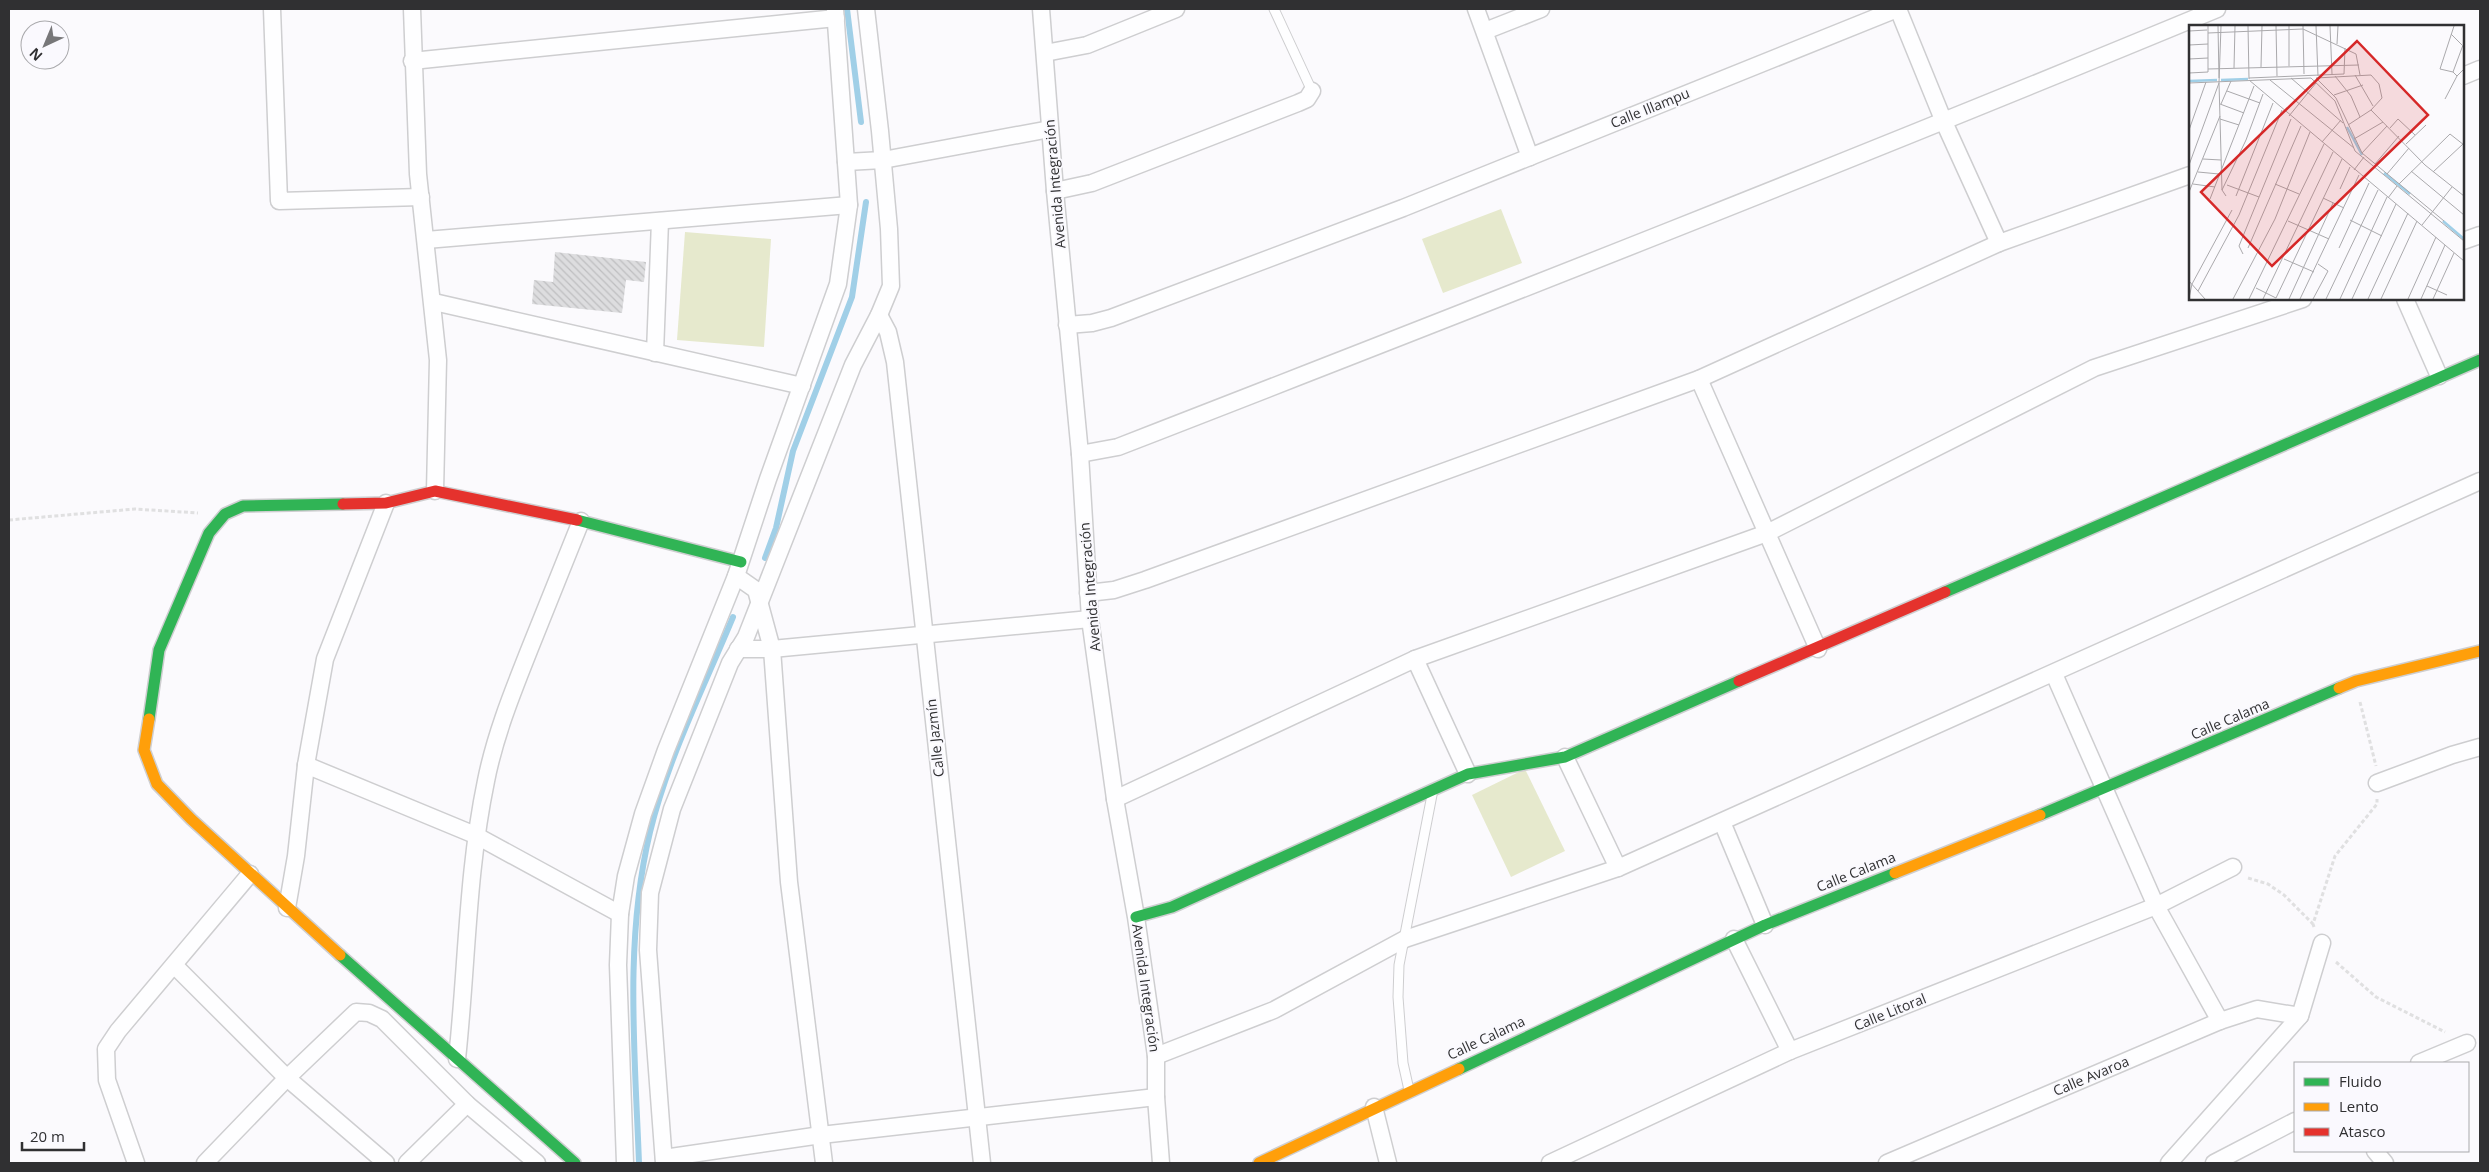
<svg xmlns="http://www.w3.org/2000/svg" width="2489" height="1172" font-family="'Open Sans',sans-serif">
<defs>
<pattern id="building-back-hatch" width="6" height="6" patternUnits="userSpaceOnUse" patternTransform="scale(1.25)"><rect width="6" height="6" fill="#dddddf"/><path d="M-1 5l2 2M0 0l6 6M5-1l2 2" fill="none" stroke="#bebec0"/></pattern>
</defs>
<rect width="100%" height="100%" fill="#fbfafd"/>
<g fill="#e6e9cd">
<path d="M1501 209 1522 263 1443 293 1422 239Z"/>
<path d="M685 232 771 239 764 347 677 340Z"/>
<path d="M1525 769 1565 851 1511 877 1472 795Z"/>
</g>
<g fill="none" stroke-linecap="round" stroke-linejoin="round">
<g stroke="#a0cfe7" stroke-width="6">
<path d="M847 9 861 122"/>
<path d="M765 558 776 528 793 451 852 297 866 202"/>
<path d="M639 1163C635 1053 624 941 650 832 668 758 704 687 733 617"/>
</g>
</g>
<path fill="url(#building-back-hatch)" d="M555 252 646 262 644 282 626 280 622 313 532 304 534 280 553 282Z"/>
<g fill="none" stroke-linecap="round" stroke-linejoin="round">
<defs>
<g id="lane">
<path d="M1274 9 1312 91"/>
<path d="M1409 1090 1403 1063 1398 997 1399 965 1432 795"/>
</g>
<g id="street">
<path d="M272 9 279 201 421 197"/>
<path d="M412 9 418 174 438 360 435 491"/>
<path d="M1041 9 1055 191 1080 454 1090 619 1115 799 1136 917 1156 1056V1097L1161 1163"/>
<path d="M1476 9 1530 157"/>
<path d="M1898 9 1944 122 1999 243"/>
<path d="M1485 31 1541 9"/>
<path d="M1045 53 1087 45 1176 9"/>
<path d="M412 61 836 18"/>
<path d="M2463 76 2480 69"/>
<path d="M846 162 883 160 1050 129"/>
<path d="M1055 191 1092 183 1298 103 1307 99 1312 91"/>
<path d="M426 240 849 205"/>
<path d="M2463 241 2480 235"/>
<path d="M2405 299 2439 376"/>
<path d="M434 302 802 386"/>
<path d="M879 315 888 332 895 362 982 1163"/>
<path d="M1067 325 1092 323 1111 318 1403 208 1897 9"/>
<path d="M655 353 660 221"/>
<path d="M1699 379 1818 649"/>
<path d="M1080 454 1118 447C1486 304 1853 160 2217 9"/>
<path d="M736 576 756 590 772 649 789 882 824 1163"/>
<path d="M1088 593 1114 590 1145 580 1699 379 1999 243 2190 175"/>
<path d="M738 649H772L1090 619"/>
<path d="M1415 659 1468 774"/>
<path d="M2054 674 2156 906 2220 1021"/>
<path d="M1565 757 1618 868"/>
<path d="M306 765 475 835 620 914"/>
<path d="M2377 783 2452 755 2480 747"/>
<path d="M1115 799 1415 659 1767 533 2094 368 2303 299"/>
<path d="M1722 822 1765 925"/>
<path d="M287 908 296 856 306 765 325 659 386 503"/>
<path d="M1734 939 1790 1051"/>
<path d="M174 965 287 1078 386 1163"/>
<path d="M1156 1056 1274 1010 1405 939 1618 868 2480 481"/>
<path d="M457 1059C467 966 467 872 486 781 495 735 513 691 530 648 547 606 564 564 581 521"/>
<path d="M2419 1063 2467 1043"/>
<path d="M1374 1107 1388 1163"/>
<path d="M2375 1151 2385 1163"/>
<path d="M664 1158 821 1135 1156 1097"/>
<path d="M136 1163 107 1080 106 1049 118 1031 250 874"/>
<path d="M205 1163 287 1078 356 1012 369 1013 382 1019 467 1104 537 1163"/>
<path d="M407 1163 467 1104"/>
<path d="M625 1163 618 965 620 914 626 876 643 814 666 750 736 576 768 479 838 284 849 205 835 9"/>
<path d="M664 1163 648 950 650 893 672 809 730 663 746 637 853 365 879 315 891 286 889 229 880 131 866 9"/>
<path d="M1550 1163 1790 1051 2156 906 2233 867"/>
<path d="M1887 1163 2220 1021 2257 1009 2300 1016"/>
<path d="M2169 1163 2300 1016 2322 943"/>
<path d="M2214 1163 2295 1121"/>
</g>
<g id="fast">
<path d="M577 520 741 562"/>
<path d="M1945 592 2480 360"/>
<path d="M149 719 159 650 209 533 225 514 243 506 343 504"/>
<path d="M2040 815 2339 688"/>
<path d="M1136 917 1172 907 1468 774 1565 757 1739 681"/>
<path d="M340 955 575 1163"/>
<path d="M1459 1069 1765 925 1895 873"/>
</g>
<g id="slow">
<path d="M2339 688 2356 681 2480 651"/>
<path d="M149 719 144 750 157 784 191 819 340 955"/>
<path d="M1895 873 2040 815"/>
<path d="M1259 1163 1459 1069"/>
</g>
<g id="jam">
<path d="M343 504 386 503 435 491 577 520"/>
<path d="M1739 681 1945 592"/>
</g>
</defs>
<use href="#lane" stroke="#ceced0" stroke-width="11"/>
<use href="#street" stroke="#ceced0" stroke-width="19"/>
<use href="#fast" stroke="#ceced0" stroke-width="14"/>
<use href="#slow" stroke="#ceced0" stroke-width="14"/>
<use href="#jam" stroke="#ceced0" stroke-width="14"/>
<g stroke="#e0e0e1" stroke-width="3" stroke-dasharray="4 2.5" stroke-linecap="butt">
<path d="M9 520 135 509 198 513"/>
<path d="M2360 702 2376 766"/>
<path d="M2248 878 2268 884 2284 895 2313 924"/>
<path d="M2314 927 2313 924 2335 856 2377 804V799"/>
<path d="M2336 962 2376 997 2445 1032"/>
</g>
<use href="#lane" stroke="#fefeff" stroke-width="9"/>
<use href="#street" stroke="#fefeff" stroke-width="16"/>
<use href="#fast" stroke="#30b455" stroke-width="11"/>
<use href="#slow" stroke="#ff9f0a" stroke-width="11"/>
<use href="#jam" stroke="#e5322d" stroke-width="11"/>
</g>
<g text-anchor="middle" stroke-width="4" stroke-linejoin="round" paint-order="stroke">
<g font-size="14" fill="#303032" stroke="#faf9fe">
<text transform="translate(1650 108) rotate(-22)" y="5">Calle Illampu</text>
<text transform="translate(1055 184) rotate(-95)" y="5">Avenida Integración</text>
<text transform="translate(1090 587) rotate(-95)" y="5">Avenida Integración</text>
<text transform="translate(2230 719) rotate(-23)" y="5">Calle Calama</text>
<text transform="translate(935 738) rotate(-96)" y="5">Calle Jazmín</text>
<text transform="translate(1856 872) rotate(-22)" y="5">Calle Calama</text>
<text transform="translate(1146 988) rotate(82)" y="5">Avenida Integración</text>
<text transform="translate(1890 1012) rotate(-22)" y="5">Calle Litoral</text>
<text transform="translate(1486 1038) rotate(-25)" y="5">Calle Calama</text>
<text transform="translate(2091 1076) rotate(-23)" y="5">Calle Avaroa</text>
</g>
</g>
<g transform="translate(2189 25)">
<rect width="275" height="275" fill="#fbfafd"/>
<path fill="none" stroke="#a0cfe7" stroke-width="2.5" d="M32 55 59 54M0 56 28 55M158 102 173 130M195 148 221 169M254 196 275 214"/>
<path fill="none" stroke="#aaa9ac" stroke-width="1" d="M29 1 30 53M32 1 30 58 33 165 37 171M59 1 60 54M87 1 88 51M100 1V41M114 1 115 49M127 1 129 51M141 1 143 49M265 1 251 44 264 47 268 51 275 44M0 6 18 5M19 8 114 4 167 29 171 50M262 9 273 20M148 19 149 1M0 20 19 19M0 34 19 33M72 42 73 1M45 43 46 1M19 44 170 40M264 47 274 20M0 48 19 47V1M166 50 184 81M146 51 162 71 171 92M60 53 155 49 156 23M102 53 154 98M127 53 147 73 173 128 255 196M127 53 182 50 190 59 193 73 182 85 159 100M60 55 275 236M81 55 165 123M0 58 122 53 146 76 166 126 275 216M38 66 71 78M145 70 174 60M256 74 268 51M31 79 55 88M32 79 42 56M182 85 236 140 275 171M100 91 127 58M31 94 50 100M201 103 209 94 226 110M0 105 17 57M165 114 194 97M133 117 152 95M217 119 237 100M173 128 198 101M14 134 32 135M186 139 210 111M0 140 30 58M165 145 175 132M222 146 275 190M9 147 30 149M244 147 274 119M198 149 220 123M4 159 26 162M86 159 110 169M210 159 261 109 275 120M38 160 70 172M151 164 161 142M33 165 57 115 74 69M0 167 31 91M47 171 84 78M134 173 155 183M199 173 208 161M21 174 65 61M161 195 193 211M99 196 140 214M233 200 263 162M59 223 112 101M150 223 180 158M54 229 50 221 102 94M95 234 125 247M0 256 16 274M238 261 258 270M67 263 87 273M9 266 50 190 93 85M0 273 3 259 43 185M87 273 153 134M44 274 86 194 121 107M60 274 135 119M74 274 144 127M100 274 144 178M111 274 170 150M124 274 139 246 129 239M137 274 189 165M151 274 198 172M163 274 207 179M179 274 219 188M192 274 228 196M219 274 247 212M232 274 256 220M244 274 265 228"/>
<path fill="#d62828" fill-opacity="0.15" stroke="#d62828" stroke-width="2.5" d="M168 16 239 90 83 241 12 167Z"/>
<rect width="275" height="275" fill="none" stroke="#303032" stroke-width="2.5"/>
</g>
<rect width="2489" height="1172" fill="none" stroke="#303032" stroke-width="20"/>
<rect x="2294" y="1062" width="175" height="90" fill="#faf9fe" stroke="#a9a9ac"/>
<rect x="2304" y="1078" width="25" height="8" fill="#30b455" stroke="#a9a9ac"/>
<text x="2339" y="1087" font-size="15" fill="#303032">Fluido</text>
<rect x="2304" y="1103" width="25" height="8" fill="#ff9f0a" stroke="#a9a9ac"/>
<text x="2339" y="1112" font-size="15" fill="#303032">Lento</text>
<rect x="2304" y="1128" width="25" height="8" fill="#e5322d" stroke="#a9a9ac"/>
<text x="2339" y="1137" font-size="15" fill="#303032">Atasco</text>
<g transform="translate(45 45) rotate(224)"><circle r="24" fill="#faf9fe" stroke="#a9a9ac"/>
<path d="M0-4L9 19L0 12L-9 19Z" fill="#777779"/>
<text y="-8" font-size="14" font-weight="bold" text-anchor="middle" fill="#303032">N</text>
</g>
<path d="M22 1142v8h62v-8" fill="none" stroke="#303032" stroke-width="2.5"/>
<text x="30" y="1142" font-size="15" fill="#303032" stroke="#faf9fe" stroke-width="4" paint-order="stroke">20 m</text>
</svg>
